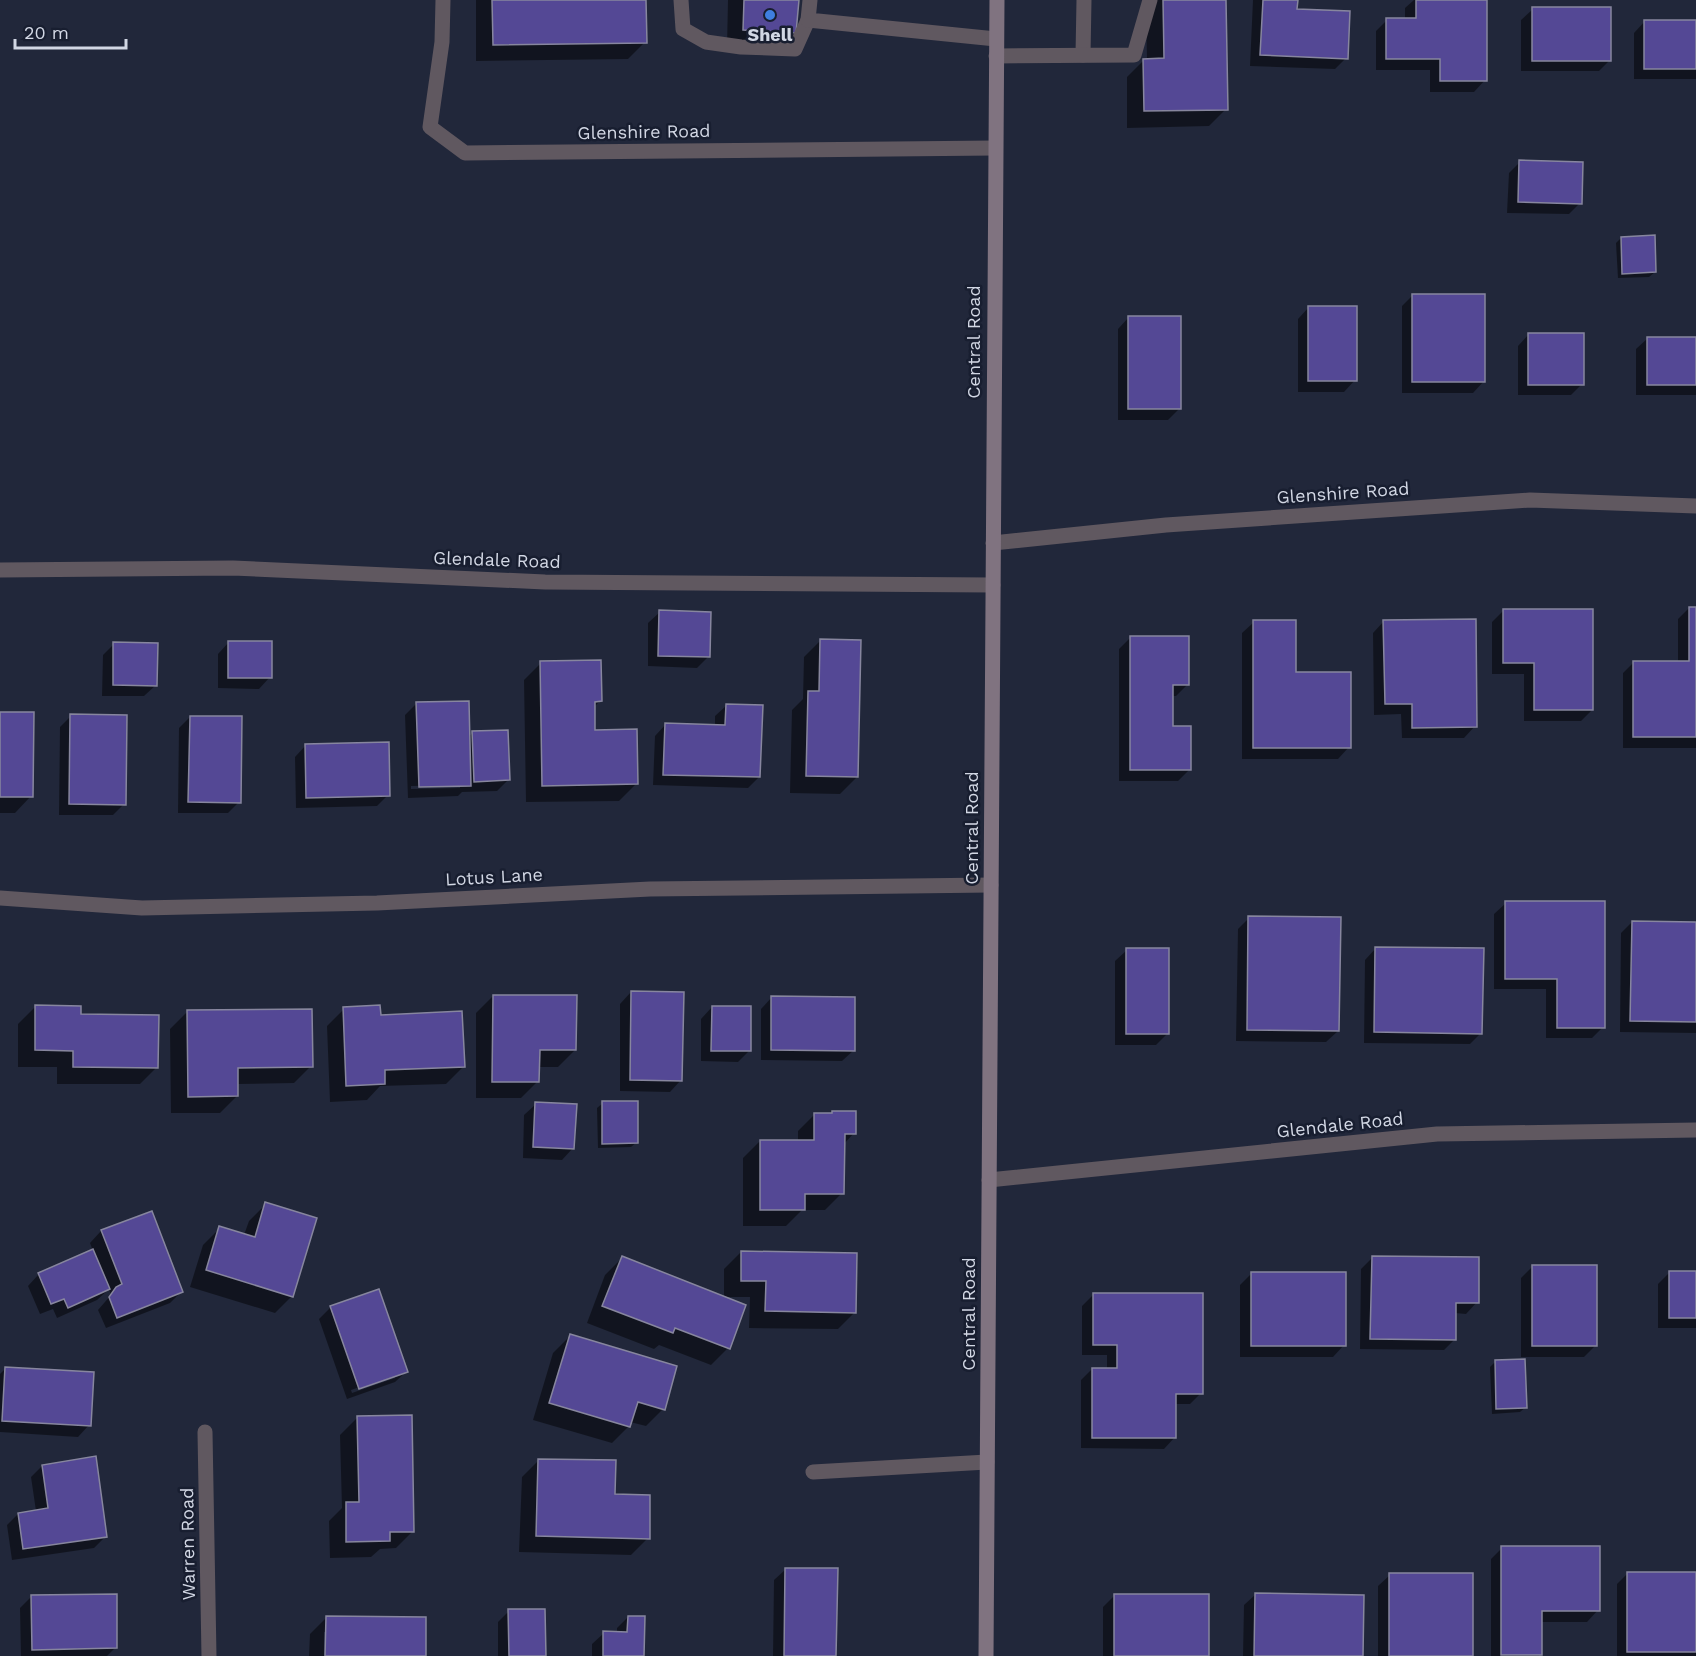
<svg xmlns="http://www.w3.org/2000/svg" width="1696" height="1656" font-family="'Work Sans',sans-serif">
<rect width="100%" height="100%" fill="#21273a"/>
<g fill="#0007" fill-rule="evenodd">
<path d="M476 0H645V42L628 59 476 61Z"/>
<path d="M728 0H797L795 32 778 49 727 47Z"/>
<path d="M1155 0H1224L1226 109 1209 126 1127 128V77L1144 60H1147L1146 8Z"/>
<path d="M1253 0H1296V11L1346 58 1335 69 1250 66Z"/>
<path d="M1414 0H1485V80L1474 92H1430V70H1376V31L1387 20H1405V8Z"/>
<path d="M1533 9 1610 60 1599 71H1521V20Z"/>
<path d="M1645 21H1696V79H1634V33Z"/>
<path d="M1520 162 1580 203 1569 214 1507 213 1509 173Z"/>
<path d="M1621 238 1655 272 1649 277 1618 278 1616 243Z"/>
<path d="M1413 295 1484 381 1473 393H1402V306Z"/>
<path d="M1309 307 1355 380 1344 392H1298V319Z"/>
<path d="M1129 317 1180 408 1168 420H1118V329Z"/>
<path d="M1529 334 1582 384 1571 395H1518V346Z"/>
<path d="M1648 338H1696V395H1636V349Z"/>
<path d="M1689 608H1696V748H1623V673L1634 662H1678V619Z"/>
<path d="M1503 611 1592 710 1581 721H1524V674H1492V622Z"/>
<path d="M660 612 709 656 697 668 648 666V623Z"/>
<path d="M1384 621 1475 726 1464 738H1402L1401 714 1374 715 1373 633Z"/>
<path d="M1254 622 1349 747 1338 759H1242V633Z"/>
<path d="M1130 638 1187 685 1176 696H1171V727L1190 769 1178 781H1119V649Z"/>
<path d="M821 640 857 777 840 794 790 793 792 710 803 699 804 657Z"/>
<path d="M229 642 270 677 259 689 218 688V654Z"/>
<path d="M114 644 156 685 144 696H102L103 655Z"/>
<path d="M541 663 600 701 593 708 594 731 636 784 619 801 526 802 524 680Z"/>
<path d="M416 704 468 737 473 733 508 780 497 791 462 792 458 796 408 798 405 715ZM460 785V788L411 789V786Z"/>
<path d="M727 705 759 777 748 788 653 785 655 736 666 724 715 726V716Z"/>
<path d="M0 713 31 796 15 813H0Z"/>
<path d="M71 716 124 804 113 815H59L60 727Z"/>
<path d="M190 717 239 802 228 813H178L179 728Z"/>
<path d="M306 745 388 795 377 806 296 808 295 757Z"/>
<path d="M1506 903 1603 1027 1592 1038H1546V989H1494V914Z"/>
<path d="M1249 918 1338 1031 1326 1042 1236 1041 1238 929Z"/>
<path d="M1632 922 1696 923V1033L1620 1032 1621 933Z"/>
<path d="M1376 948 1481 1033 1470 1044 1364 1043 1365 960Z"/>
<path d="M1127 950 1167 1034 1156 1045H1115V961Z"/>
<path d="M631 992 681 1080 670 1092 620 1091V1004Z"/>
<path d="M493 996 575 1050 558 1067H538V1081L521 1098H476V1013Z"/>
<path d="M772 997 854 1050 842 1061 761 1060V1009Z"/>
<path d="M35 1007 157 1067 140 1084H57V1067H18V1024Z"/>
<path d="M712 1007 749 1051 738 1062 701 1061V1019Z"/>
<path d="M344 1009 379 1016 463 1067 446 1084 380 1086 367 1100 330 1102 327 1026Z"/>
<path d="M187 1012 311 1066 294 1083 237 1084V1096L220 1113H171L170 1029Z"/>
<path d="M603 1103 637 1142 631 1147 598 1148 597 1108Z"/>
<path d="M536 1104 573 1148 562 1160 523 1158 524 1115Z"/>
<path d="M815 1114 854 1133 843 1145 842 1193 825 1210H802L786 1226H743V1158L760 1141H798V1131Z"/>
<path d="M266 1204 292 1296 275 1313 190 1287 203 1245 220 1228 244 1235 249 1221Z"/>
<path d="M151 1213 181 1292 170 1303 106 1328 98 1310 111 1295 109 1289 97 1300 57 1318 53 1309 40 1314 28 1286 39 1274 93 1251 90 1243 101 1231Z"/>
<path d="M741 1252 855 1312 838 1329 749 1328 750 1297H724V1269Z"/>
<path d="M622 1258 744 1306 728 1348 711 1365 659 1345 654 1349 587 1323 605 1275Z"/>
<path d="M1372 1258 1477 1302 1466 1314 1455 1313V1339L1444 1350 1360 1349 1361 1269Z"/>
<path d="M1533 1266 1596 1345 1584 1357H1521V1278Z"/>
<path d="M1670 1272H1696V1328H1658V1284Z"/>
<path d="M1251 1274 1344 1345 1333 1357H1240V1285Z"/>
<path d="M1093 1295 1201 1393 1190 1404H1175V1437L1164 1449 1081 1448V1380L1092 1369H1107V1355H1082V1306Z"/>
<path d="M331 1307 407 1371 395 1382 347 1399 319 1319ZM395 1375V1378L352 1393 351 1390Z"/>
<path d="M570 1336 663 1409 646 1426 630 1422 629 1426 612 1443 533 1420 553 1353Z"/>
<path d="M1495 1362 1526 1407 1520 1412 1492 1414 1490 1367Z"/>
<path d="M5 1369 89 1425 78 1437 0 1432V1374Z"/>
<path d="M357 1418 413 1531 396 1548 380 1549 371 1557 330 1558 329 1521 342 1508 340 1435Z"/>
<path d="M539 1460 614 1495 648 1538 631 1555 519 1552 522 1477Z"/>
<path d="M42 1466 106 1536 94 1548 12 1560 7 1525 18 1514 36 1511 31 1477Z"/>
<path d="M1502 1548 1598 1610 1587 1622H1540L1539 1656H1491V1559Z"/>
<path d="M786 1569 834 1656H773L774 1580Z"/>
<path d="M1628 1573H1696V1656H1617V1584Z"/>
<path d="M1390 1575 1472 1656H1378V1586Z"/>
<path d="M1256 1594 1361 1656H1243L1244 1605Z"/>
<path d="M1114 1596 1207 1656H1103V1607Z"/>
<path d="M31 1597 116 1647 107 1656H21L20 1608Z"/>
<path d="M509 1611 545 1656H498V1622Z"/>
<path d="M327 1617 424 1656H327V1632H324V1656H309L310 1634Z"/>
<path d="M628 1617 643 1656H592V1644L604 1633H617V1628Z"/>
</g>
<g fill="#544895" stroke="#87869e" stroke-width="1.5">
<path d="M492 0H646L647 43 493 45Z"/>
<path d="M744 0H799L796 33 743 30Z"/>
<path d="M1163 0H1226L1228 110 1144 111 1143 59 1164 58Z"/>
<path d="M1263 0H1298L1297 9 1350 11 1348 59 1260 55Z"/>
<path d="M1416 0H1487V81H1440V59H1386V18H1416Z"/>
<rect x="1532" y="7" width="79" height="54"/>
<rect x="1644" y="20" width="52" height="49"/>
<path d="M1519 160 1583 162 1582 204 1518 202Z"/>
<path d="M1655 235 1656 272 1622 274 1621 237Z"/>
<rect x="1412" y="294" width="73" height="88"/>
<rect x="1308" y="306" width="49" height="75"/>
<rect x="1128" y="316" width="53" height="93"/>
<rect x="1528" y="333" width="56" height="52"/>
<rect x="1647" y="337" width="49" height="48"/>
<path d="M1689 607H1696V737H1633V661H1689Z"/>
<path d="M1503 609H1593V710H1534V663H1503Z"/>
<path d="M659 610 711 612 710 657 658 656Z"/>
<path d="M1476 619 1477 727 1412 728V704H1385L1383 620Z"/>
<path d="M1253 620H1296V672H1351V748H1253Z"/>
<path d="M1130 636H1189V685H1173V726H1191V770H1130Z"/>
<path d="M820 639 861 640 858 777 806 776 808 691H819Z"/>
<rect x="228" y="641" width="44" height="37"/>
<path d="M113 642 158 643 157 686 113 685Z"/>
<path d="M601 660 602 701 595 702V730L637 729 638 784 542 786 540 661Z"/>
<path d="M469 701 471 786 419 787 416 702Z"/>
<path d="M726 704 763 705 760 777 663 775 665 723 725 725Z"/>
<path d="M0 712H34L33 797H0Z"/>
<path d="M70 714 127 715 126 805 69 804Z"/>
<path d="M190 716H242L241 803 188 802Z"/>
<path d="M508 730 510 780 474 782 472 731Z"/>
<path d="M389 742 390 796 306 798 305 744Z"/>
<path d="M1505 901H1605V1028H1557V979H1505Z"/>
<path d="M1248 916 1341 917 1339 1031 1247 1030Z"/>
<path d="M1632 921 1696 922V1022L1630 1021Z"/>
<path d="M1375 947 1484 948 1482 1034 1374 1032Z"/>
<rect x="1126" y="948" width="43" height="86"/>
<path d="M631 991 684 992 682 1081 630 1080Z"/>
<path d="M493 995H577L576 1050H540L539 1082H492Z"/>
<path d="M771 996 855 997V1051L771 1050Z"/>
<path d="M35 1005 81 1006V1014L159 1015 158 1068 73 1067V1051L35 1050Z"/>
<path d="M380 1005 381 1015 462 1011 465 1067 385 1070V1084L346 1086 343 1007Z"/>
<path d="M712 1006H751V1051H711Z"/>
<path d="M312 1009 313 1067 238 1068V1096L188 1097 187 1010Z"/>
<path d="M602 1101H638V1143L602 1144Z"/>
<path d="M535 1102 577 1104 574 1149 533 1147Z"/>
<path d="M832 1111H856V1134H845L844 1194H805V1210H760V1140H814V1113H832Z"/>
<path d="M265 1202 317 1218 293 1297 206 1270 219 1226 255 1237Z"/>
<path d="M152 1211 183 1292 117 1318 109 1297 116 1287 122 1284 101 1230Z"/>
<path d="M93 1249 110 1289 68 1308 64 1299 51 1304 38 1273Z"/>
<path d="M741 1251 857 1253 856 1313 765 1311 766 1281H741Z"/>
<path d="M622 1256 746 1305 730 1349 675 1328 673 1333 602 1306Z"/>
<path d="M1372 1256 1479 1257V1303H1456V1340L1370 1339Z"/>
<rect x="1532" y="1265" width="65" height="81"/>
<rect x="1669" y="1271" width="27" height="47"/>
<rect x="1251" y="1272" width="95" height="74"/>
<path d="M379 1289 408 1372 359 1389 330 1306Z"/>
<path d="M1093 1293H1203V1394H1176V1438H1092V1368H1117V1345H1093Z"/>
<path d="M570 1334 677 1366 665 1410 638 1402 630 1427 549 1403Z"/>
<path d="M1525 1359 1527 1408 1496 1409 1495 1360Z"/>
<path d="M5 1367 94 1372 91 1426 2 1421Z"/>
<path d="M412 1415 414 1532H390V1541L346 1542V1502H359L357 1416Z"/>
<path d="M96 1456 107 1537 23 1549 18 1513 48 1508 42 1465Z"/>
<path d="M538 1459 616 1460 615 1494 650 1495V1539L536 1536Z"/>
<path d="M1501 1546H1600V1611H1542V1655H1501Z"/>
<path d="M785 1568H838L836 1656H784Z"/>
<rect x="1627" y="1572" width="69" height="80"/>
<rect x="1389" y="1573" width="84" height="83"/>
<path d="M1255 1593 1364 1595 1363 1656H1254Z"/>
<path d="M117 1594V1648L32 1650 31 1595Z"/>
<rect x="1114" y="1594" width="95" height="62"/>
<path d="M508 1609H545L546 1656H509Z"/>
<path d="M326 1616 426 1617V1656H325Z"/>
<path d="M628 1616H645L644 1656H603V1631L627 1632Z"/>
</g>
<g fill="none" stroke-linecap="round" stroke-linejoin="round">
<g stroke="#605860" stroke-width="15">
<path d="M681 0 683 29 706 42 741 47 795 49 808 20"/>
<path d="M810 0 808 20 996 39"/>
<path d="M1083 55 1084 0"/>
<path d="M996 56 1134 55 1150 0"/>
</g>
<g stroke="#605860" stroke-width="15">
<path d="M443 0 442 42 430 127 465 153 995 148"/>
<path d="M993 543 1166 525 1530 500 1696 506"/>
<path d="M0 570 233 568 545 582 993 585"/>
<path d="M0 898 142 908 377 903 650 889 991 885"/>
<path d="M989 1180 1437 1134 1696 1130"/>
<path d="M205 1432 209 1656"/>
<path d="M813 1472 987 1462"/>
</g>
<path stroke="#807380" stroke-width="15" d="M986 1656 997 0"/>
</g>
<circle fill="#3f7fe0" stroke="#181e30" stroke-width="2" cx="770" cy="15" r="6"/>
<g text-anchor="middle" stroke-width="5" stroke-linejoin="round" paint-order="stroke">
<g font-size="18" font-weight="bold" fill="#d2d7e4" stroke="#181e30">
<text x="770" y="41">Shell</text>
</g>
<g font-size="18" fill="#d2d7e4" stroke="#181e30">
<text transform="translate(644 132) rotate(-1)" y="6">Glenshire Road</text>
<text transform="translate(974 342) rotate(-90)" y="6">Central Road</text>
<text transform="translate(1343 493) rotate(-4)" y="6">Glenshire Road</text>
<text transform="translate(497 560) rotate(2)" y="6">Glendale Road</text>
<text transform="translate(972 828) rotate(-90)" y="6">Central Road</text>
<text transform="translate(494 877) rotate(-3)" y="6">Lotus Lane</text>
<text transform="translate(1340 1125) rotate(-6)" y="6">Glendale Road</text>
<text transform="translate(969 1314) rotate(-90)" y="6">Central Road</text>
<text transform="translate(188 1544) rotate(-91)" y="6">Warren Road</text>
</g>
</g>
<path d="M15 39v9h111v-9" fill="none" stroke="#d2d7e4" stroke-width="3"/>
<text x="24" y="39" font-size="18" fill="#d2d7e4" stroke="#181e30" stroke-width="4.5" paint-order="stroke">20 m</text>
</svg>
